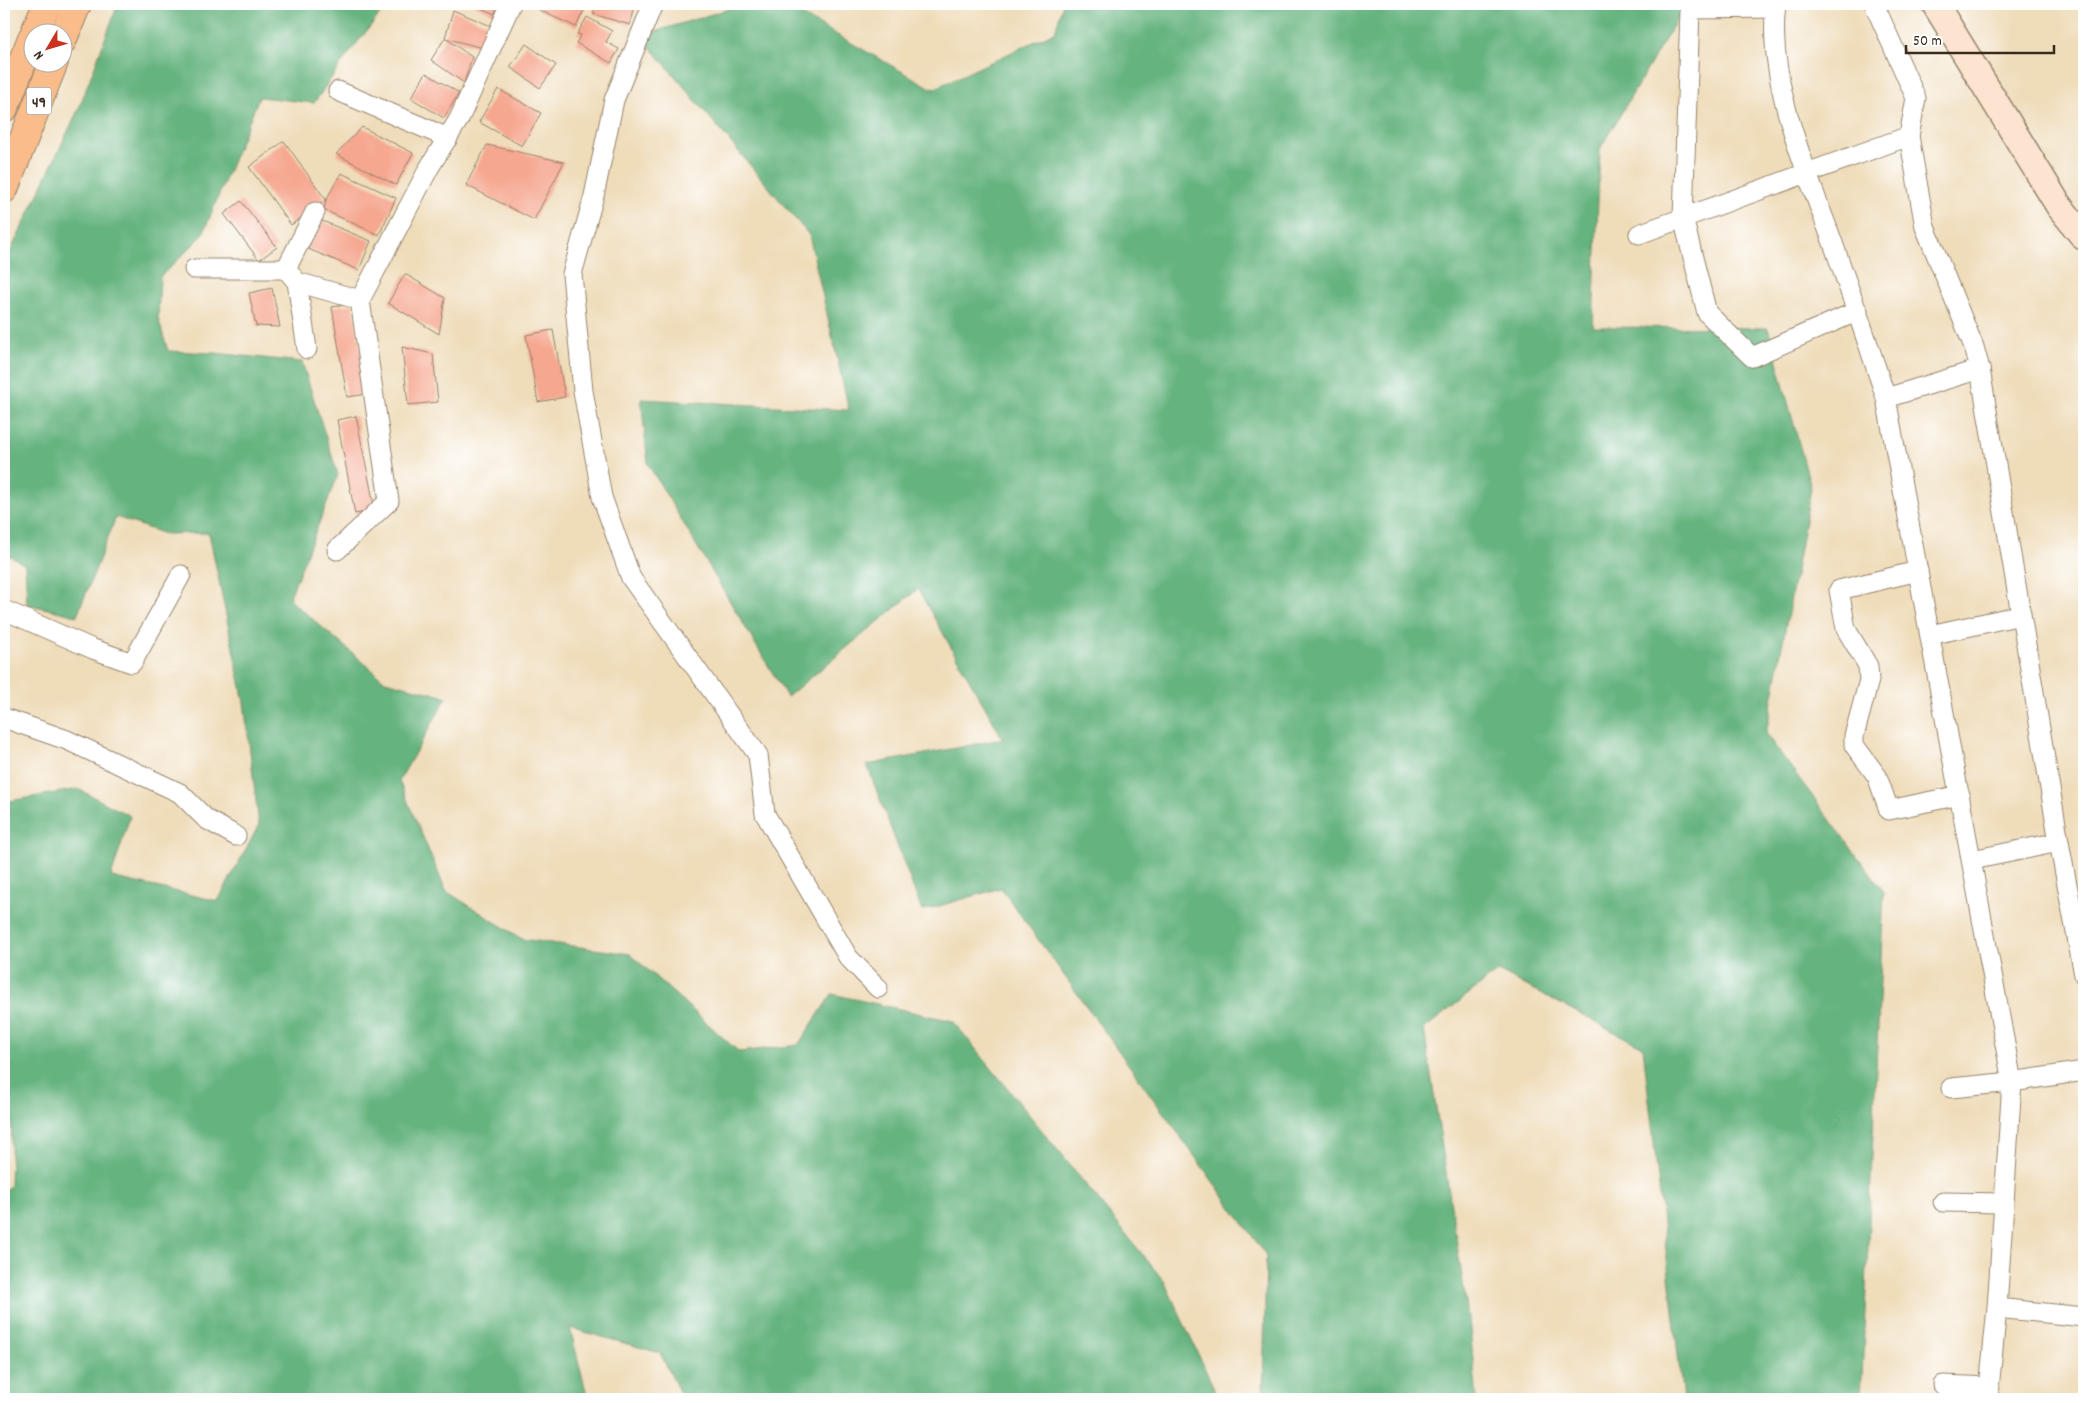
<svg xmlns="http://www.w3.org/2000/svg" width="2088" height="1403" font-family="Dekko,sans-serif">
<rect width="100%" height="100%" fill="#fff"/>
<filter id="ink" filterUnits="userSpaceOnUse"><feTurbulence type="fractalNoise" baseFrequency=".02" numOctaves="2"/><feDisplacementMap in="SourceGraphic" scale="10" xChannelSelector="R" yChannelSelector="G"/><feConvolveMatrix kernelMatrix="1 2 1 2 8 2 1 2 1" color-interpolation-filters="sRGB"/></filter>
<filter id="wash" filterUnits="userSpaceOnUse"><feTurbulence type="fractalNoise" baseFrequency=".0096" numOctaves="4" result="noise"/><feDisplacementMap in="SourceGraphic" scale="20" xChannelSelector="R" yChannelSelector="G"/><feGaussianBlur stdDeviation="1.12" result="paint"/><feColorMatrix in="noise" values="0 0 0 0 0 0 0 0 0 0 0 0 0 0 0 0 0 1.4 0 .05"/><feComposite in="paint" operator="in"/></filter>
<g filter="url(#wash)">
<rect width="100%" height="100%" fill="#efdcb9"/>
<g fill="#65b37e" stroke="#506e4e">
<path d="M118 4H388L346 57 314 103 259 97 202 236 160 277 158 318 168 351 215 353 302 362 338 475 289 599 385 681 447 697 399 781 446 891 522 939 630 954 739 1052 798 1045 832 994 953 1021 1164 1281 1219 1399H683L660 1353 570 1328 588 1399H4V1192L10 1185 12 1115 4 1103V802L78 789 130 816 111 877 218 901 259 825 244 702 209 533 165 534 116 517 77 616 27 604 25 565 4 552V265L79 108Z"/>
<path d="M744 4H782L933 89 1055 32 1063 4H1686L1600 149 1593 327 1768 328 1811 488 1766 734 1884 892 1861 1399H1683L1643 1047 1498 971 1424 1029 1470 1329 1477 1399H1263L1266 1255 1001 888 922 911 867 765 1003 739 918 589 787 697 648 464 641 399 849 410 809 235 641 36Z"/>
</g>
<g id="blocks">
<g fill="#f6a790">
<path d="M471 4H497L495 14Z"/>
<path d="M542 4H587L576 27 539 10Z"/>
<path d="M596 4H636L630 25 593 14Z"/>
<path d="M453 10 491 26 483 48 445 38 472 57 464 83 431 60 445 38Z"/>
<path d="M587 17 612 31 606 42 619 49 611 63 576 43 581 35 577 34Z"/>
<path d="M526 44 556 65 540 88 510 67Z"/>
<path d="M426 73 459 93 444 118 411 98Z"/>
<path d="M498 89 541 113 522 146 479 122Z"/>
<path d="M362 127 413 153 396 185 336 154Z"/>
<path d="M284 141 326 200 291 225 249 167Z"/>
<path d="M487 145 564 162 534 220 466 185Z"/>
<path d="M341 173 396 198 379 235 324 210 326 200Z"/>
<path d="M241 201 277 247 259 260 224 214Z"/>
<path d="M320 220 371 241 359 270 308 249Z"/>
<path d="M405 274 445 298 439 334 388 303Z"/>
<path d="M272 288 280 327 256 326 249 293Z"/>
<path d="M353 304 368 394 347 397 332 307Z"/>
<path d="M553 330 565 397 538 402 526 335Z"/>
<path d="M402 347 433 354 438 402 408 405Z"/>
<path d="M356 416 375 510 355 514 337 420Z"/>
</g>
</g>
</g>
<g filter="url(#ink)">
<use href="#blocks" fill-opacity="0" stroke="#95836c" stroke-width="1"/>
<g fill="none" stroke-linecap="round" stroke-linejoin="round">
<defs>
<g id="street">
<path d="M653 4 614 100 594 196 572 274 583 391 602 497 631 578 758 755 765 814 848 957 878 988"/>
<path d="M1776 4C1766 80 1807 172 1833 243 1851 294 1869 346 1886 398L2012 1082 1997 1308 1988 1399"/>
<path d="M1776 8 1690 9 1683 218 1707 313 1752 357 1858 311"/>
<path d="M338 91 448 138"/>
<path d="M1909 136 1925 227 1974 347 1980 369 2059 842 2084 975"/>
<path d="M1639 234 1909 136 1916 98 1874 4"/>
<path d="M194 269H286L297 282 360 300"/>
<path d="M286 269 315 212"/>
<path d="M297 282 307 349"/>
<path d="M1886 398 1980 369"/>
<path d="M337 550 389 501 360 300 429 168 459 119 511 4"/>
<path d="M1918 571 1839 590 1846 629 1868 666 1869 680 1854 736V745L1877 776 1889 810 1960 795"/>
<path d="M4 610 93 649 132 663 181 575"/>
<path d="M1930 635 2021 615"/>
<path d="M4 718 67 740 180 793 206 819 236 836"/>
<path d="M1972 860 2059 842"/>
<path d="M1951 1088 2012 1082 2084 1071"/>
<path d="M1943 1202 2003 1203"/>
<path d="M1997 1308 2084 1317"/>
<path d="M1943 1385 1990 1387"/>
</g>
<path id="secondary" d="M1935 4 2059 206 2084 237"/>
<g id="highway">
<path d="M35 32 47 4"/>
<path d="M62 41 77 4"/>
<path d="M4 108 32 38"/>
<path d="M4 189 54 62"/>
</g>
</defs>
<use href="#street" stroke="#95836c" stroke-width="21"/>
<use href="#secondary" stroke="#95836c" stroke-width="29"/>
<use href="#highway" stroke="#95836c" stroke-width="30"/>
<use href="#street" stroke="#fff" stroke-width="19"/>
<use href="#secondary" stroke="#fde4d0" stroke-width="26"/>
<use href="#highway" stroke="#f9bc8a" stroke-width="28"/>
</g>
</g>
<g text-anchor="middle" stroke-width="4" stroke-linejoin="round" paint-order="stroke">
<rect fill="#fff" stroke="#766a62" stroke-width="1" x="26.5" y="87.5" width="25" height="27" rx="4"/>
<g font-size="16" font-weight="bold" fill="#3b2a1e">
<text x="39" y="107">49</text>
</g>
</g>
<rect width="2088" height="1403" fill="none" stroke="#fff" stroke-width="20"/>
<g transform="translate(48 48) rotate(232)"><circle r="24" fill="#ffffff" stroke="#b1aaa5"/>
<path d="M0-4L9 19L0 12L-9 19Z" fill="#c8321e"/>
<text y="-8" font-size="14" font-weight="bold" text-anchor="middle" fill="#3b2a1e">N</text>
</g>
<path d="M1906 45v8h148v-8" fill="none" stroke="#3b2a1e" stroke-width="2.5"/>
<text x="1913" y="45" font-size="15" fill="#3b2a1e" stroke="#ffffff" stroke-width="4" paint-order="stroke">50 m</text>
</svg>
